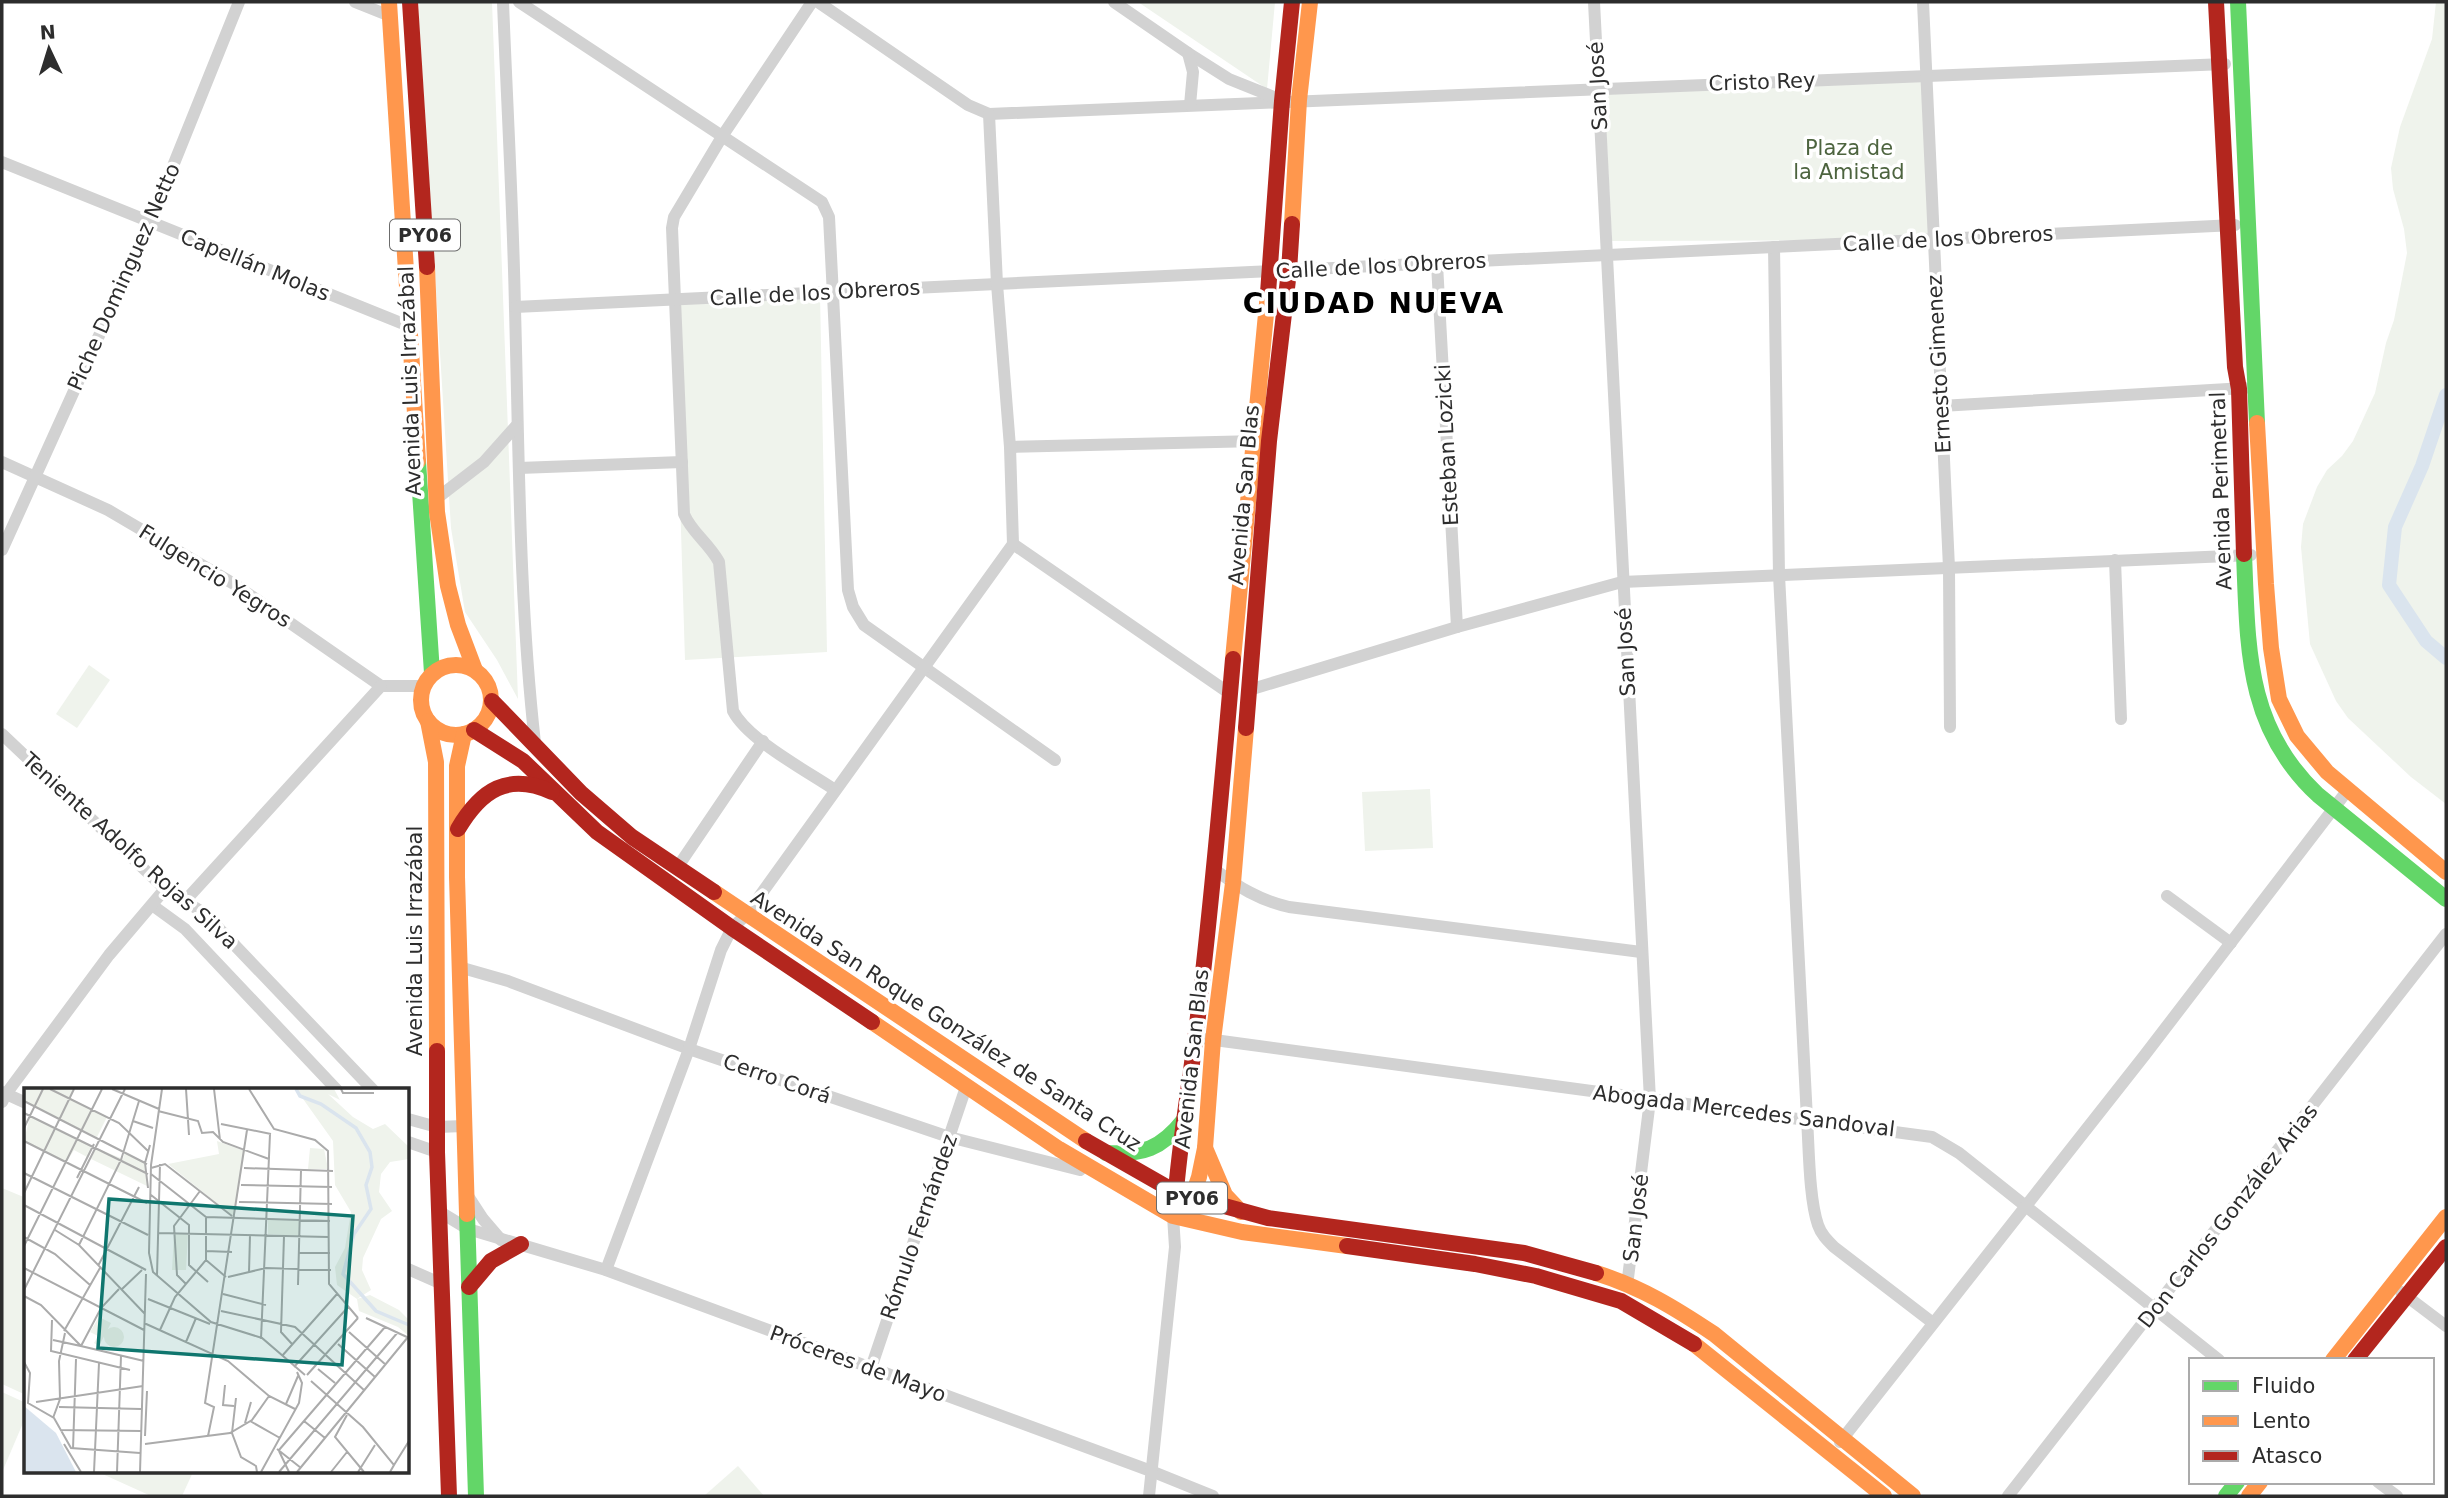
<svg xmlns="http://www.w3.org/2000/svg" width="2448" height="1498" font-family="'DejaVu Sans',sans-serif">
<rect width="100%" height="100%" fill="#fff"/>
<g fill="#eff3ec">
<path d="M418 2H492L518 699 497 660 465 612 451 528Z"/>
<path d="M1138 2H1275L1267 89Z"/>
<path d="M2436 2H2446V804L2411 777 2348 718 2336 701 2310 644 2301 547 2303 524 2317 487 2327 470 2342 456 2353 441 2375 393 2386 343 2394 320 2407 253 2404 229 2393 189 2391 168 2400 127 2432 39Z"/>
<path d="M1926 76 1933 240 1612 241 1604 91Z"/>
<path d="M820 294 827 652 685 660 674 304Z"/>
<path d="M89 665 110 680 77 728 56 714Z"/>
<path d="M1430 789 1433 848 1365 851 1362 792Z"/>
<path d="M2 1188 26 1198V1395L2 1384Z"/>
<path d="M2 1392 26 1403V1416L3 1470Z"/>
<path d="M738 1466 764 1496H704Z"/>
<path d="M98 1472H193L182 1496H151Z"/>
</g>
<g fill="none" stroke-linecap="round" stroke-linejoin="round">
<path stroke="#dae4ee" stroke-width="14" d="M2446 395 2422 466 2395 527 2389 585 2426 641 2446 658"/>
<g stroke="#d2d2d2" stroke-width="12">
<path d="M355 2 390 16"/>
<path d="M503 2C507 104 513 207 515 309 519 454 519 600 535 743"/>
<path d="M519 2 822 202 829 217 848 590 853 607 864 625 1055 760"/>
<path d="M812 2 723 135 674 217 672 228 684 514C692 533 708 542 719 562L733 711C748 740 807 771 835 790"/>
<path d="M818 2 968 105 989 114 2225 64"/>
<path d="M1114 2 1188 53 1229 79 1279 99"/>
<path d="M1594 2 1650 1100 1627 1286"/>
<path d="M1923 2 1949 568 1950 727"/>
<path d="M1188 53 1193 72 1190 105"/>
<path d="M2 162 411 327"/>
<path d="M1774 247 1779 575 1807 1119C1809 1148 1809 1199 1818 1225 1821 1234 1827 1240 1834 1247L1933 1323"/>
<path d="M1437 264 1457 627"/>
<path d="M515 307 2235 225"/>
<path d="M1941 406 2245 388"/>
<path d="M1010 447 1258 441"/>
<path d="M2 462 108 510 234 584 381 686H423"/>
<path d="M519 468 682 462"/>
<path d="M436 499 484 462 517 425"/>
<path d="M1013 544 1229 693"/>
<path d="M2 550 150 223 239 2"/>
<path d="M2115 560 2121 719"/>
<path d="M1249 690 1457 627 1622 582 2251 555"/>
<path d="M2 734 165 889 204 913 373 1090"/>
<path d="M677 868 763 741"/>
<path d="M1214 869C1238 887 1259 900 1289 907L1641 952"/>
<path d="M2167 896 2231 943"/>
<path d="M184 902 381 686"/>
<path d="M152 905 185 929 337 1090"/>
<path d="M459 967 508 981 689 1049 949 1137 1080 1170"/>
<path d="M1207 1039 1932 1137 1959 1153 2219 1360"/>
<path d="M2 1092 26 1103"/>
<path d="M2 1102 6 1094 109 955 165 889"/>
<path d="M408 1119 437 1127 464 1126"/>
<path d="M408 1142 437 1152"/>
<path d="M468 1196 483 1219 501 1240"/>
<path d="M440 1212 468 1229 606 1270 1151 1471 1213 1496"/>
<path d="M408 1269 442 1284"/>
<path d="M606 1270 689 1049 721 950 732 928 746 915 1013 544 1010 447 997 284 989 114"/>
<path d="M2401 1292 2446 1326"/>
<path d="M871 1368 966 1087"/>
<path d="M1840 1442 2144 1056 2347 791"/>
<path d="M2378 1482 2397 1496"/>
<path d="M1149 1496 1175 1247 1173 1216"/>
<path d="M2008 1496 2446 934"/>
</g>
<g stroke="#63d668" stroke-width="16">
<path d="M2238 2 2257 423"/>
<path d="M418 461 432 673"/>
<path d="M2244 554C2248 647 2245 727 2318 795L2446 899"/>
<path d="M1106 1153C1143 1155 1161 1149 1184 1120"/>
<path d="M467 1214 476 1496"/>
<path d="M2226 1496 2237 1482"/>
</g>
<g stroke="#ff974d" stroke-width="16">
<path d="M389 2 418 461"/>
<path d="M1292 224 1299 100 1310 2"/>
<path d="M427 267 437 512 448 586 458 625 475 670"/>
<path d="M2257 423 2266 584 2271 648 2279 699 2297 736 2327 772 2446 872"/>
<path d="M1233 659 1268 293"/>
<circle cx="456" cy="700" r="35"/>
<path d="M428 721 436 762 437 1051"/>
<path d="M464 734 457 766V877L467 1214"/>
<path d="M714 892 1086 1141"/>
<path d="M872 1022 1059 1149 1173 1216 1242 1232 1347 1246"/>
<path d="M1205 1148 1225 1195 1241 1212"/>
<path d="M1188 1209 1199 1177 1205 1148 1213 1040 1233 883 1246 728"/>
<path d="M1596 1273C1641 1287 1675 1308 1714 1334L1913 1496"/>
<path d="M1694 1344 1884 1496"/>
<path d="M2333 1360 2446 1217"/>
<path d="M2249 1496 2260 1482"/>
</g>
<g stroke="#b3261e" stroke-width="16">
<path d="M410 2 427 267"/>
<path d="M2216 2 2235 367 2239 389 2244 554"/>
<path d="M1268 293 1282 101 1292 2"/>
<path d="M492 701 581 793 632 837 714 892"/>
<path d="M1246 728 1269 441 1289 271 1292 224"/>
<path d="M474 730 523 761 597 832 732 928 872 1022"/>
<path d="M458 829C481 790 508 772 552 792"/>
<path d="M437 1051V1152L449 1496"/>
<path d="M1086 1141 1177 1193 1268 1218 1524 1253 1596 1273"/>
<path d="M1175 1202C1180 1136 1192 1073 1199 1007 1213 891 1223 775 1233 659"/>
<path d="M1347 1246 1475 1264 1536 1276 1621 1301 1694 1344"/>
<path d="M469 1287 491 1261 521 1244"/>
<path d="M2355 1360 2446 1247"/>
</g>
</g>
<g text-anchor="middle" stroke-width="7" stroke-linejoin="round" paint-order="stroke">
<g fill="#fff" stroke="#6c6c6c" stroke-width="2">
<rect x="390" y="219.5" width="70" height="31" rx="5"/>
<rect x="1157" y="1182.5" width="70" height="31" rx="5"/>
</g>
<g font-size="19" font-weight="bold" fill="#2d2d2d">
<text x="425" y="242">PY06</text>
<text x="1192" y="1205">PY06</text>
</g>
<g font-size="21" fill="#2d2d2d" stroke="#fff">
<text transform="translate(1762 82) rotate(-2)" y="7">Cristo Rey</text>
<text transform="translate(1598 86) rotate(-93)" y="7">San José</text>
<text transform="translate(1948 239) rotate(-3)" y="7">Calle de los Obreros</text>
<text transform="translate(255 265) rotate(22)" y="7">Capellán Molas</text>
<text transform="translate(1381 266) rotate(-3)" y="7">Calle de los Obreros</text>
<text transform="translate(124 277) rotate(-66)" y="7">Piche Dominguez Netto</text>
<text transform="translate(815 293) rotate(-3)" y="7">Calle de los Obreros</text>
<text transform="translate(1939 364) rotate(-93)" y="7">Ernesto Gimenez</text>
<text transform="translate(410 381) rotate(-92)" y="7">Avenida Luis Irrazábal</text>
<text transform="translate(1447 445) rotate(-93)" y="7">Esteban Lozicki</text>
<text transform="translate(2221 491) rotate(-92)" y="7">Avenida Perimetral</text>
<text transform="translate(1244 495) rotate(-85)" y="7">Avenida San Blas</text>
<text transform="translate(215 576) rotate(32)" y="7">Fulgencio Yegros</text>
<text transform="translate(1626 652) rotate(-93)" y="7">San José</text>
<text transform="translate(130 851) rotate(42)" y="7">Teniente Adolfo Rojas Silva</text>
<text transform="translate(415 941) rotate(-90)" y="7">Avenida Luis Irrazábal</text>
<text transform="translate(946 1021) rotate(33)" y="7">Avenida San Roque González de Santa Cruz</text>
<text transform="translate(1192 1059) rotate(-84)" y="7">Avenida San Blas</text>
<text transform="translate(777 1079) rotate(19)" y="7">Cerro Corá</text>
<text transform="translate(1744 1111) rotate(7)" y="7">Abogada Mercedes Sandoval</text>
<text transform="translate(2228 1216) rotate(-52)" y="7">Don Carlos González Arias</text>
<text transform="translate(1636 1218) rotate(-83)" y="7">San José</text>
<text transform="translate(919 1227) rotate(-71)" y="7">Rómulo Fernández</text>
<text transform="translate(858 1364) rotate(20)" y="7">Próceres de Mayo</text>
</g>
<g font-size="21" fill="#4d643f" stroke="#fff">
<text x="1849" y="155">Plaza de<tspan x="1849" dy="24">la Amistad</tspan></text>
</g>
<g font-size="28" font-weight="bold" letter-spacing="2" fill="#000" stroke="#fff">
<text x="1374" y="313">CIUDAD NUEVA</text>
</g>
</g>
<g transform="translate(24 1088)">
<rect width="385" height="385" fill="#fff"/>
<path d="M0 1H50L46 10 83 29 73 49 0 13ZM272 1H310L316 12 304 6 329 29 349 41 361 36 385 59V71L366 74 357 86 355 104 368 123 357 131 339 170 338 182 347 202 333 211 346 207 375 222 385 232V248L374 239 335 223 333 211 313 197 311 179 321 160 327 124 311 97 309 53ZM6 28 69 59 63 69 50 62 42 75 0 53ZM193 53 221 63 210 129 144 76 195 66ZM72 60 99 71 101 64 120 75 123 98 67 71ZM286 60 300 61 304 81H284ZM244 131 276 132V148L244 146ZM150 146H164L162 182H148ZM75 229 87 235 75 258 70 255 74 248 66 244ZM80 249a10 10 0 1 1 20 0a10 10 0 1 1-20 0Z" fill="#eff3ec"/>
<path d="M0 318 32 345 52 384H0Z" fill="#dae4ee"/>
<path fill="none" stroke="#dae4ee" stroke-width="3.5" d="M272 1 276 8 297 16 332 40 346 64 348 79 342 97 347 121 330 146 319 186 352 223 385 237"/>
<path fill="none" stroke="#ababab" stroke-width="2" d="M26 1 95 35 124 63M88 1 135 21M138 1 127 77 125 165 129 184 187 234 238 250 281 287M162 1 165 47M190 1 196 52M225 1 250 41 291 52 304 63 305 196 334 230M317 1 319 5H350M0 13 123 76M134 23 174 33 178 45 189 44 199 54 245 71M0 25 124 86M109 33 129 40M197 36 247 46M0 40 19 1M0 53 123 115M127 80 141 76 208 128M220 80 309 83M0 85 124 147M127 86 182 129 306 133M53 90 70 56M217 97 308 99M124 100 121 75 126 57M0 105 50 1M127 107 165 137V177L184 194M215 114 308 116M0 117 122 182M31 142 55 157 121 226M134 145 304 149M260 148 257 244 268 256M0 149 31 166 66 197M55 157 97 72 115 13M0 158 78 1M182 163 208 164M275 165H306M182 172 202 189M74 178 115 99M0 180 120 242M225 184 226 147M133 187 136 76M204 189 242 180 307 182M162 196 153 187 150 138 176 103M274 197 277 82M0 202 101 1M97 202 118 182M199 206 242 217M0 208 17 217 57 258 120 273M124 211 186 236M197 223 271 239 341 303M342 230 385 250M28 232 27 263 106 282M120 235 204 273 245 308 271 321M136 242 151 209 182 172V129M40 243 76 180M325 244 362 277M237 251 246 46M29 252 57 258 77 220 95 201M162 254 172 230M314 256 351 289M258 268 313 206M0 274 6 285 4 315 30 330 47 360 116 365M270 279 325 218M294 281 311 295M283 287 334 230M287 293 339 339 370 377 366 384M201 297 199 317 210 318M212 310 208 345 217 369 232 378 233 384M12 314 119 298M262 316 274 288M35 319 117 321M323 327 311 349 340 384M29 330 36 311 35 273 41 245M226 333 256 350M280 333 301 350M221 335 227 314M36 342 117 343M121 348 123 303M184 348 190 319 181 315 223 42M40 356 57 384M121 356 206 345 228 332 245 308M49 361 52 271M253 361 277 380M255 362 361 239M255 363 265 384M370 377 385 353M70 384 75 275M93 384 97 268M116 384 122 186M237 384 275 315 278 295 273 284M255 384 374 244M273 384 384 249M307 384 323 364M334 384 351 357"/>
<path fill="#0f766e" fill-opacity="0.15" stroke="#0f766e" stroke-width="3.5" d="M85 111 329 128 318 277 74 260Z"/>
<rect width="385" height="385" fill="none" stroke="#2d2d2d" stroke-width="3.5"/>
</g>
<rect width="2448" height="1498" fill="none" stroke="#2d2d2d" stroke-width="7"/>
<rect x="2189" y="1358" width="245" height="126" fill="#ffffff" stroke="#ababab" stroke-width="2"/>
<rect x="2203" y="1381" width="35" height="10" fill="#63d668" stroke="#ababab" stroke-width="2"/>
<text x="2252" y="1393" font-size="21" fill="#2d2d2d">Fluido</text>
<rect x="2203" y="1416" width="35" height="10" fill="#ff974d" stroke="#ababab" stroke-width="2"/>
<text x="2252" y="1428" font-size="21" fill="#2d2d2d">Lento</text>
<rect x="2203" y="1451" width="35" height="10" fill="#b3261e" stroke="#ababab" stroke-width="2"/>
<text x="2252" y="1463" font-size="21" fill="#2d2d2d">Atasco</text>
<g transform="translate(49 49) rotate(356)" stroke="#ffffff" stroke-width="5" paint-order="stroke">
<path d="M0-5L12 26L0 18L-12 26Z" fill="#2d2d2d"/>
<text y="-10" font-size="19" font-weight="bold" text-anchor="middle" fill="#2d2d2d">N</text>
</g>
</svg>
